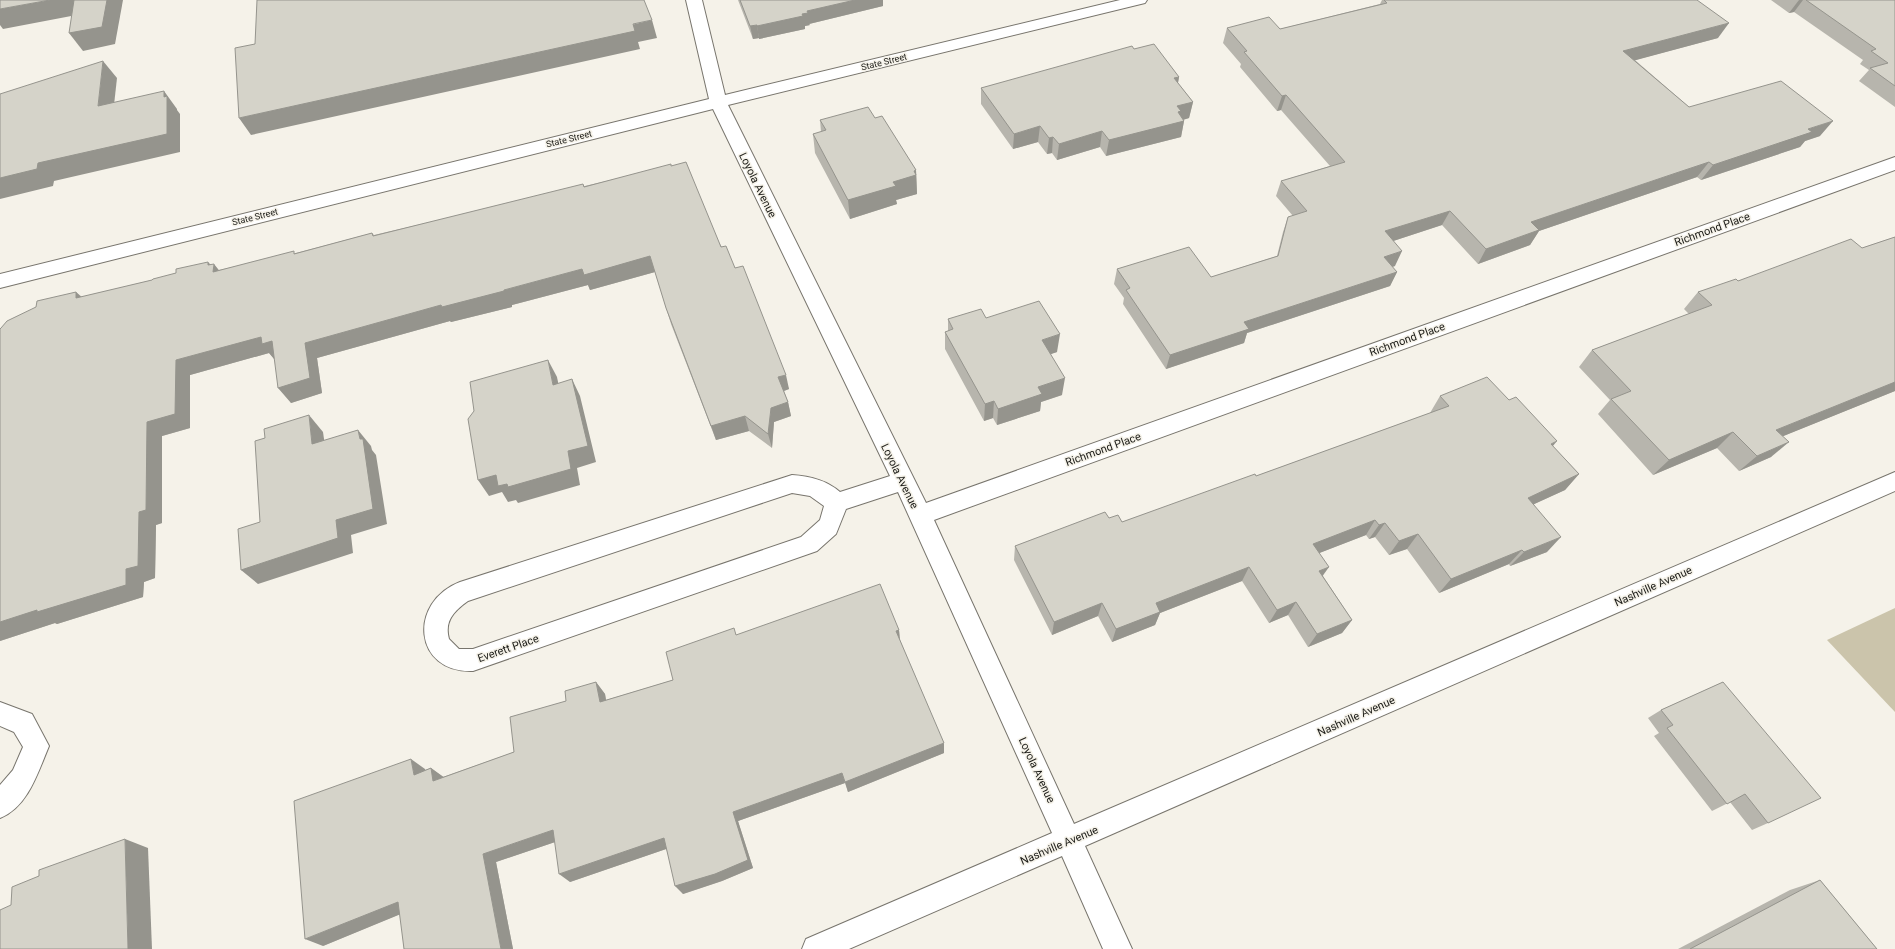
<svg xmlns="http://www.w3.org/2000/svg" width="1895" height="949" font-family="Roboto,sans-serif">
<rect width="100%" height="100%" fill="#f5f2e9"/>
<path fill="#cbc4ab" d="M1895 608V712L1827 640Z"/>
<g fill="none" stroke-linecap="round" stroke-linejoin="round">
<defs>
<g id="minor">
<path d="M686 0H702L725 95 1120 0H1147L1145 3 728 105 926 503 1895 157V170L934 520 1074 824 1895 472V491L1085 846 1132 949H1103L1062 856 849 949H802L806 939 1052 833 898 492 846 509 836 534 817 551 473 671C413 673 408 602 460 582L792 475C810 476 826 480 840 492L890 476 713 109 0 288V274L709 99ZM792 493 810 496 824 506 820 520 801 537 473 649H459L449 639C444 621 454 611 468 601Z"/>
<path d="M0 702 32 714 49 746C38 772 28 807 0 818V785L13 770 23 747 14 732 0 726Z"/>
</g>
</defs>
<use href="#minor" stroke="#78756d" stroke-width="2"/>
<use href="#minor" fill="#fff" fill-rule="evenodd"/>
</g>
<g fill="#b7b5ad">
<path d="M738 0H883V6L809 24 810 25 805 26V29L759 39V38L753 39Z"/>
<path d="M1382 0H1697L1718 38 1635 60 1689 107 1820 136 1805 141 1800 147 1701 180 1697 177 1665 188 1539 231 1530 245 1478 264 1442 225 1393 241 1395 266 1392 267 1397 272 1390 286 1247 333 1244 343 1166 369 1123 304 1124 298 1114 284 1117 269 1211 277 1277 256 1283 232 1288 217 1293 216 1276 196 1281 181 1330 166 1281 110 1277 111 1240 67 1241 64 1223 43 1227 28 1280 29 1380 4Z"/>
<path d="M1771 0H1895V107L1859 81 1869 70 1860 64 1863 60 1794 12 1789 13Z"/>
<path d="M1134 49 1179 77 1178 83 1193 102 1189 118 1183 120 1184 121 1181 137 1106 156 1100 147 1057 160 1052 153 1047 154 1038 142 1013 149 981 104V88Z"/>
<path d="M875 118 916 170 917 194 896 200 897 204 850 219 815 153 813 134 821 132 820 120Z"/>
<path d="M671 166 735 268 789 389 784 391 788 402 791 416 774 422 772 448 749 431 716 440 671 324 655 272 590 290 588 285 512 305V307L451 322 450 321 317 358 322 393 291 403 275 359 269 353 190 375V428L162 436V523L156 525 155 578 144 582 143 597 57 624 55 623 0 641V329L76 292 82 297 152 280 219 270 296 253 372 233 374 235Z"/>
<path d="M1895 237V391L1783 436 1771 457 1739 471 1717 448 1653 475 1598 414 1610 400 1579 367 1592 350 1689 314 1684 309 1698 292 1738 281 1862 248Z"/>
<path d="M948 319 1057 352 1050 354 1062 395 1041 402 1040 411 997 425 993 418 984 421 945 349V332L948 331Z"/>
<path d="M1440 396 1509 400 1579 474 1565 490 1534 504 1547 552 1510 566 1509 564 1439 593 1407 549 1389 555 1375 537 1369 539 1366 535 1319 553 1323 576 1352 620 1342 633 1308 647 1288 615 1269 623 1242 581 1160 613 1155 625 1112 642 1098 616 1052 635 1014 560 1015 546 1109 518 1122 522 1256 476 1430 413Z"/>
<path d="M899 630 900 640 944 753 848 792 845 783 738 821 753 868 722 881 683 894 666 849 570 882 555 842 496 862 513 949H404L400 914 323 946 425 769V770L431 768 443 777 514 752 566 701 596 682 605 694 606 700 673 680 737 635Z"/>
<path d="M1723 682 1768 823 1752 830 1730 802 1712 811 1654 736 1659 733 1648 718 1661 710Z"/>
<path d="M1820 880 1877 949H1678L1790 890Z"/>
</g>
<g fill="#95948d">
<path d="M50 0H78L87 13 3 29 0 25V9Z"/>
<path d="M107 0H123L115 44 83 51 69 33Z"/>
<path d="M855 0H883V6L809 24 810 25 805 26V29L759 39 757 26 802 14 807 11Z"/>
<path d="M1799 0H1803L1794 12 1789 13Z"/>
<path d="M652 20 657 38 638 42 640 49 251 135 239 118Z"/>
<path d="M1729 23 1718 38 1614 66 1623 51Z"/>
<path d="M757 25 759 38 753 39 750 26Z"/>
<path d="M103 61 117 78 112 123 98 106Z"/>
<path d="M1179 77 1176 93 1174 78Z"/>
<path d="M164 91 177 109V110L180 114V152L54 181 53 186 0 199V178L38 163 164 97Z"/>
<path d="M1286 95 1281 110 1277 111 1282 96Z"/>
<path d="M1193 102 1189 118 1179 121H1184L1181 137 1106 156 1109 140 1177 106Z"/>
<path d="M1833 121 1820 136 1805 141 1800 147 1701 180 1713 165 1808 129Z"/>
<path d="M1040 126 1038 142 1013 149 1014 134Z"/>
<path d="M1102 131 1100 147 1057 160 1059 144Z"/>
<path d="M1053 137 1052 153 1047 154 1049 138Z"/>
<path d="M1709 162 1697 177 1665 188 1539 231 1530 245 1478 264 1486 249 1531 222 1676 173Z"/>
<path d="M916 170 917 194 896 200 897 204 850 219 848 200 893 182Z"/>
<path d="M1450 211 1442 225 1378 246 1385 231Z"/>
<path d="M1402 251 1395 266 1377 272 1384 257Z"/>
<path d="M650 256 655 272 590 290 588 285 512 305V307L451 322 450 321 317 358 322 393 291 403 278 388 305 343 441 305 504 290 582 269Z"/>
<path d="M208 262 214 268V264L226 279V287L208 265Z"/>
<path d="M1397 272 1390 286 1247 333 1244 343 1166 369 1170 355 1244 322Z"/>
<path d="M76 292 92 307 76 298Z"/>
<path d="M1060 334 1057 352 1040 358 1042 340Z"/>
<path d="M261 337 272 341 285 356 274 359 269 353 190 375V428L162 436V523L156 525 155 578 144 582 143 597 57 624 55 623 0 641V622L126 569 139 512 147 422 176 360Z"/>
<path d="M548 360 557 377 562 402 553 385Z"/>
<path d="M786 375 789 389 781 392 778 377Z"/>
<path d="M1065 378 1062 395 1041 402 1040 411 997 425 998 409 1038 387Z"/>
<path d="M572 379 580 396 596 462 577 468 580 485 518 503 516 500 508 502 502 492 489 496 478 480 568 451Z"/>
<path d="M1895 382V391L1759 446 1776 430Z"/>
<path d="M994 401 993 418 984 421 985 404Z"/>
<path d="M788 402 791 416 774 422 772 448 768 434 771 408Z"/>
<path d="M309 415 323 432 327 460 312 444Z"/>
<path d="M745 416 749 431 716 440 711 426Z"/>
<path d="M358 430 371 446 372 450 376 455 387 524 351 535 353 553 258 584 241 570 336 520 360 439Z"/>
<path d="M1733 432 1717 448 1653 475 1669 460Z"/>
<path d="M1557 441 1544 457 1551 444Z"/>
<path d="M1789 442 1771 457 1739 471 1757 456Z"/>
<path d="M1579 474 1565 490 1515 513 1528 498Z"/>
<path d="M1375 520 1366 535 1304 559 1313 544Z"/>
<path d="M1385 523 1375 537 1369 539 1379 525Z"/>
<path d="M1418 534 1407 549 1389 555 1399 541Z"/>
<path d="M1561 537 1547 552 1510 566 1524 552Z"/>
<path d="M1522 550 1509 564 1439 593 1451 579Z"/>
<path d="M1249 567 1242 581 1160 613 1155 625 1112 642 1116 629 1156 603Z"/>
<path d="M1329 567 1319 581V571Z"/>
<path d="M1296 602 1288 615 1269 623 1277 610Z"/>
<path d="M1102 603 1098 616 1052 635 1054 622Z"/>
<path d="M1352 620 1342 633 1308 647 1317 634Z"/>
<path d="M899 630 900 642 896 631Z"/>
<path d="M596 682 605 694 608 713 600 702Z"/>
<path d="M944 743V753L848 792 845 782Z"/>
<path d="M411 759 425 769 428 785 414 775Z"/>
<path d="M431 768 445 778 433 781Z"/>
<path d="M842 773 845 783 738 821 753 868 722 881 683 894 675 886 733 812Z"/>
<path d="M553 830 564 839 496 862 513 949H501L483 854Z"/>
<path d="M664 838 672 847 570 882 559 874Z"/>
<path d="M125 839 148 848 152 949H128Z"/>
<path d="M398 902 413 909 323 946 305 939Z"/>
</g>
<g fill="#d5d3c9" stroke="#95948d">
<path d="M0 0H50L0 9Z"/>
<path d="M74 0H107L102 27 69 33Z"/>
<path d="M257 0H644L652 20 633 24 635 31 239 118 235 48 255 44Z"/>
<path d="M740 0H855L807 11 808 13 802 14 803 16 757 26V25L750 26Z"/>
<path d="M1384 0H1697L1729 23 1623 51 1689 107 1781 81 1833 121 1808 129 1812 132 1713 165 1709 162 1676 173 1531 222 1539 230 1486 249 1450 211 1385 231 1402 251 1384 257 1397 272 1244 322 1249 329 1170 355 1126 290 1130 288 1117 269 1189 247 1211 277 1278 256 1288 217 1307 211 1281 181 1345 162 1286 95 1282 96 1244 52 1247 51 1227 28 1269 17 1280 29 1387 3Z"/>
<path d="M1806 0H1895V86L1870 68 1888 63 1871 51 1876 49Z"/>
<path d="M1154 44 1179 77 1174 78 1193 102 1177 106 1181 111 1178 112 1184 121 1109 140 1102 131 1059 144 1053 137 1049 138 1040 126 1014 134 981 88 1132 46 1134 49Z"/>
<path d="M103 61 98 106 164 91V97L167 96V134L38 163 37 169 0 178V94Z"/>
<path d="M868 107 875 118 882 116 916 170 914 171 916 175 893 182 896 186 848 200 813 134 826 130 820 120Z"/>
<path d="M686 162 721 247 726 246 735 268 743 266 786 375 778 377 788 402 771 408 768 434 745 416 711 426 666 308 650 256 584 275 582 269 504 290V291L442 307 441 305 305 343 310 378 278 388 272 341 262 344 261 337 176 360 175 414 147 422 146 510 139 512 138 566 126 569V585L37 612V610L0 622V329L1 328 7 321 36 307 37 301 76 292V298L152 280 153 279 176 273V269L208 262V265L214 264 213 272 294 251V254L372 233 373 236 583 184 584 187 671 164V166Z"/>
<path d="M1895 237V382L1776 430 1789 442 1757 456 1733 432 1669 460 1611 399 1631 391 1592 350 1712 305 1698 292 1736 279 1738 281 1851 239 1862 248Z"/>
<path d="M1039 301 1060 334 1042 340 1065 378 1038 387 1042 394 998 409 994 401 985 404 945 332 953 329 948 319 981 309 986 318Z"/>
<path d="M548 360 553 385 572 379 588 446 568 451 571 469 508 487 507 484 498 486 496 475 478 480 468 419 474 411 470 382Z"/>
<path d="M1487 377 1509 400 1516 397 1557 441 1551 444 1579 474 1528 498 1561 537 1524 552 1522 550 1451 579 1418 534 1399 541 1385 523 1379 525 1375 520 1313 544 1329 567 1319 571 1352 620 1317 634 1296 602 1277 610 1249 567 1156 603 1160 612 1116 629 1102 603 1054 622 1015 546 1105 512 1109 518 1118 515 1122 522 1255 474 1256 476 1449 406 1440 396Z"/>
<path d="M309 415 312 444 358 430 360 439H363L373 509 336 520 338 538 241 570 238 529 260 522 255 441 265 438 264 429Z"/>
<path d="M880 584 899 630 896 631 944 743 845 782 842 773 733 812 748 860 715 874 675 886 664 838 559 874 553 830 483 854 501 949H404L398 902 305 939 294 801 411 759 414 775 431 768 433 781 514 752 510 717 566 701 565 691 596 682 600 702 673 680 666 652 734 628 736 635Z"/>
<path d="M1723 682 1821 798 1768 823 1745 794 1727 804 1667 728 1673 725 1661 710Z"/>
<path d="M125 839 128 949H0V910L11 905 12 887 39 876V870Z"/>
<path d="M1820 880 1877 949H1690Z"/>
</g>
<g text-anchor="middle" stroke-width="3" stroke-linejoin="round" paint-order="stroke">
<g font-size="9" fill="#1a1a16" stroke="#f5f2e9">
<text transform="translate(884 62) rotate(-14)" y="3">State Street</text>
<text transform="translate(569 139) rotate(-14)" y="3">State Street</text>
<text transform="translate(255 217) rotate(-14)" y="3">State Street</text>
</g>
<g font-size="11" fill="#1a1a16" stroke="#f5f2e9">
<text transform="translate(758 185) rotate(64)" y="4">Loyola Avenue</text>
<text transform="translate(1712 229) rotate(-20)" y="4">Richmond Place</text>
<text transform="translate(1407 339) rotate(-20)" y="4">Richmond Place</text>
<text transform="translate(1103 449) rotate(-20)" y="4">Richmond Place</text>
<text transform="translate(900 476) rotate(64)" y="4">Loyola Avenue</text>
<text transform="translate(1653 586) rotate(-24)" y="4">Nashville Avenue</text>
<text transform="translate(508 648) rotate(-19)" y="4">Everett Place</text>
<text transform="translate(1356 716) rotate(-24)" y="4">Nashville Avenue</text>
<text transform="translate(1037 770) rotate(65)" y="4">Loyola Avenue</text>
<text transform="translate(1059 845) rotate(-23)" y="4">Nashville Avenue</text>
</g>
</g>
</svg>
